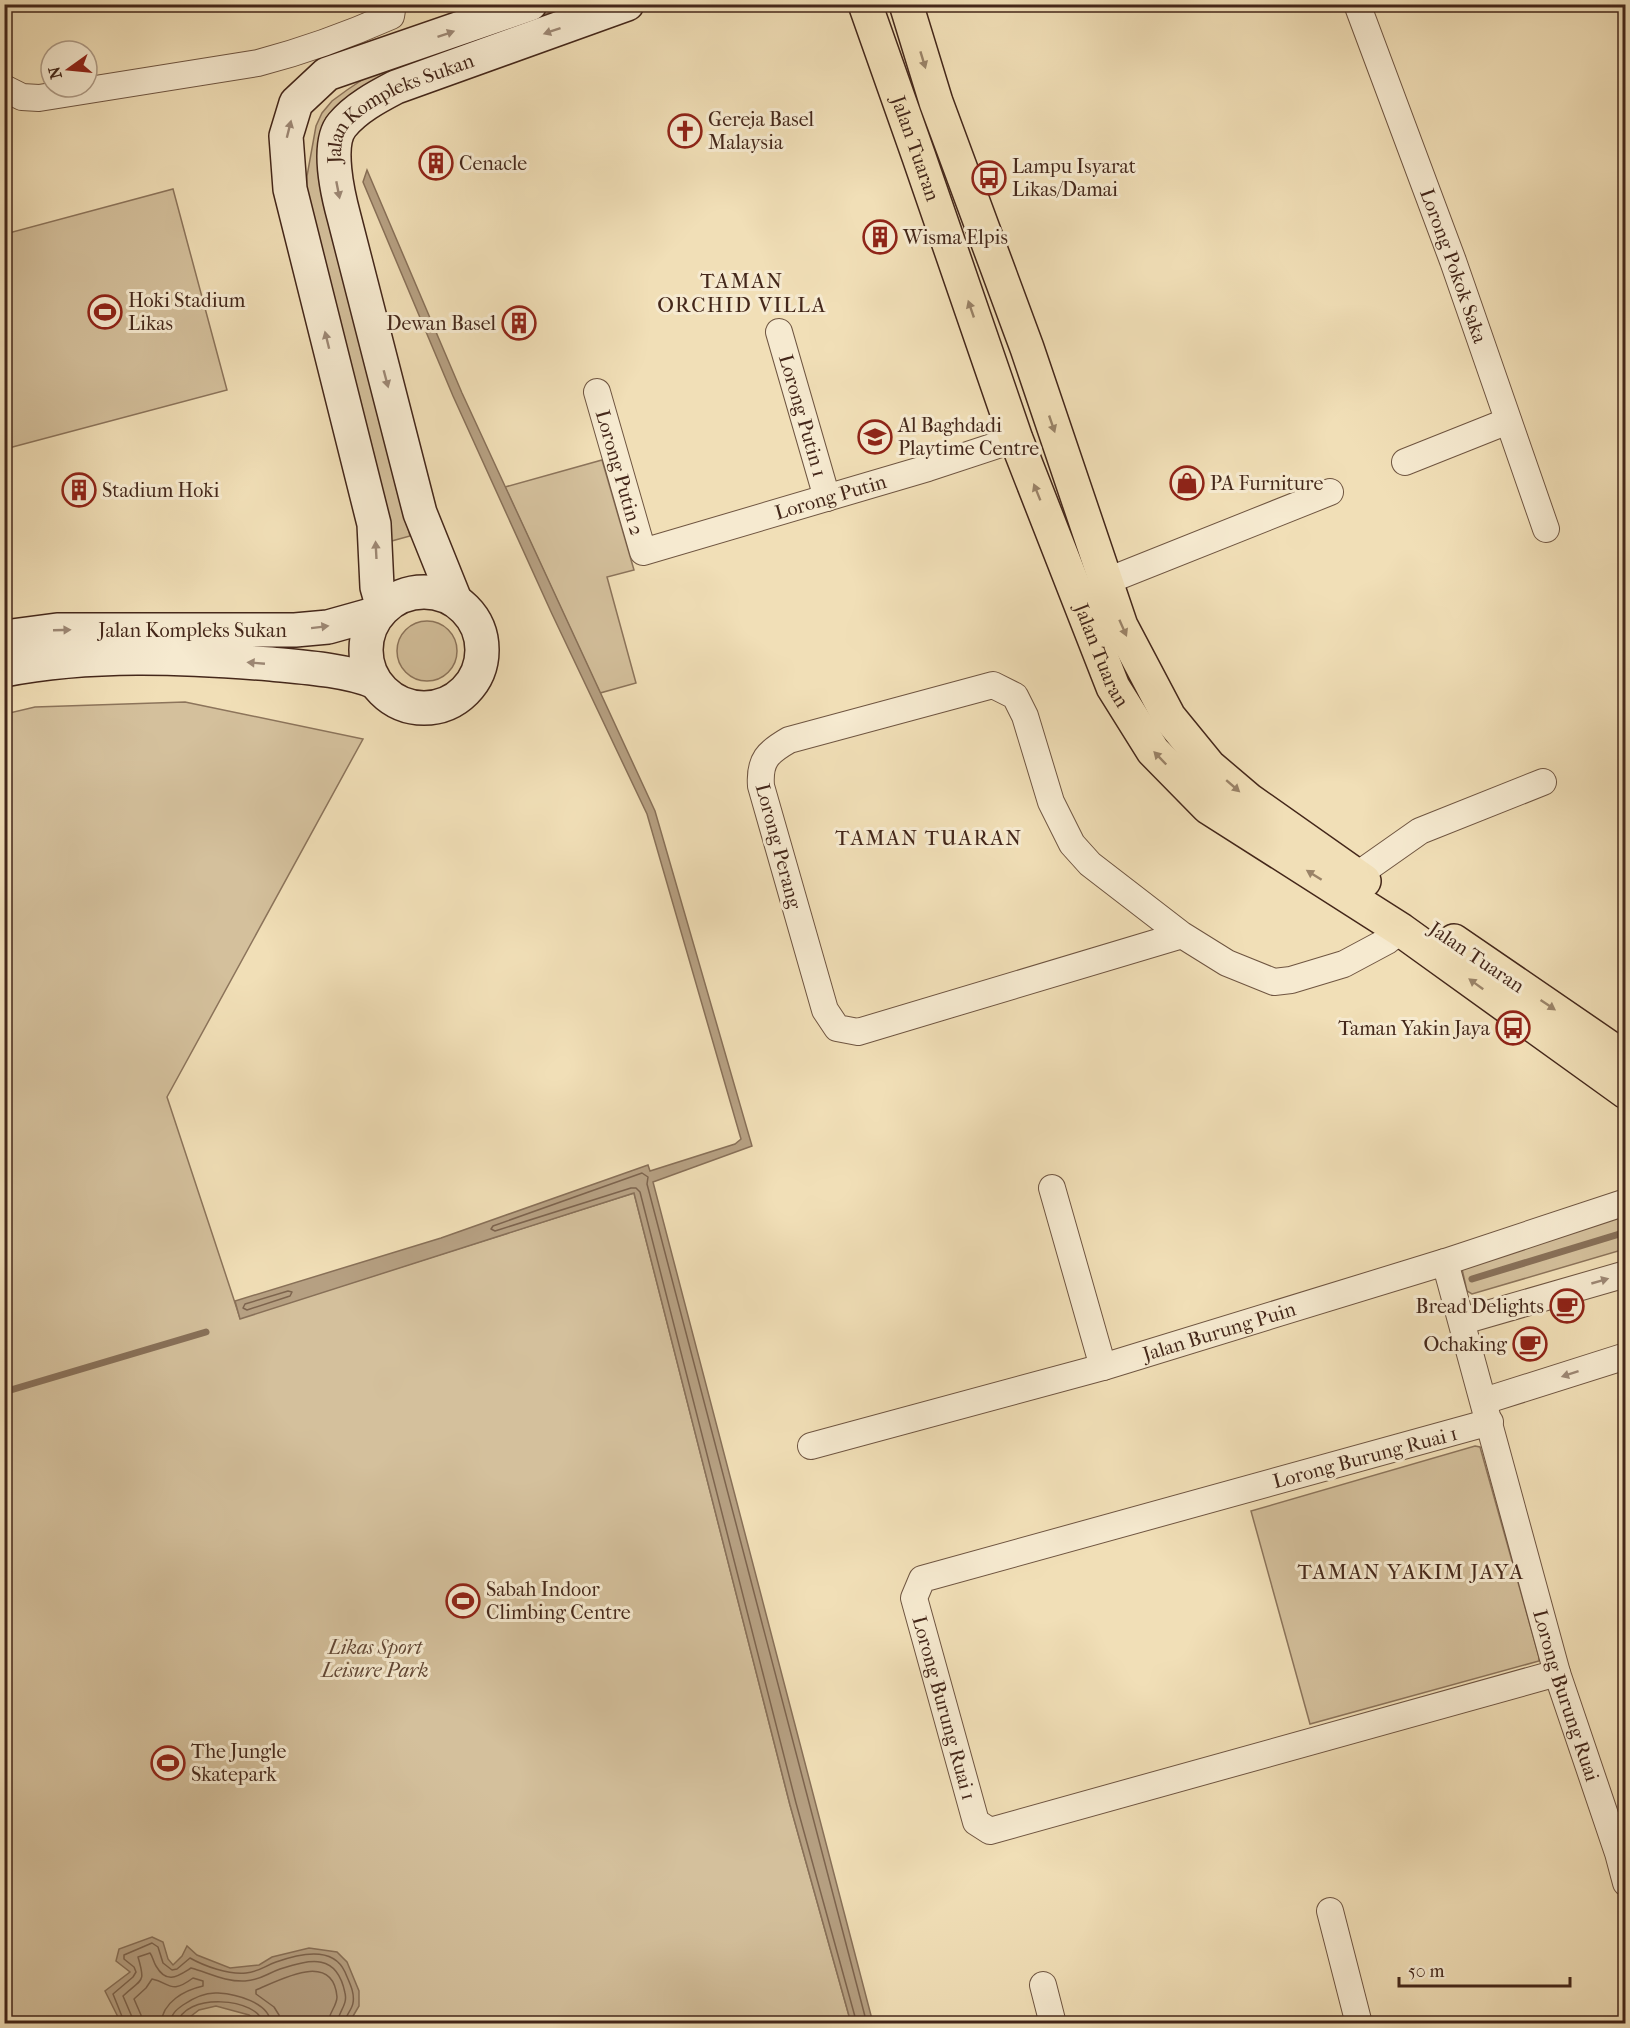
<svg xmlns="http://www.w3.org/2000/svg" width="1630" height="2028" font-family="'IM FELL French Canon',serif">
<rect width="100%" height="100%" fill="#f1dfb7"/>
<filter id="stains"><feTurbulence type="fractalNoise" baseFrequency=".00333" numOctaves="4"/><feColorMatrix values="0 0 0 0 .2 0 0 0 0 .09 0 0 0 0 .02 0 0 0 .5 -.17"/></filter>
<radialGradient id="worn" r=".72"><stop offset=".6" stop-color="#630" stop-opacity="0"/><stop offset="1" stop-color="#630" stop-opacity=".3"/></radialGradient>
<g fill="#d4c09c" stroke="#8c745b" stroke-width="1.5">
<path d="M571 5H591L349 98 326 118 323 129 357 328 410 536 388 542 306 203 307 176 316 126 322 113 332 101 347 90 365 78 384 70Z"/>
<path d="M173 189 227 390 5 449V234Z"/>
<path d="M602 460 634 570 607 577 636 683 600 693 505 487Z"/>
<circle cx="427" cy="651" r="30"/>
<path d="M185 702 363 739 167 1097 240 1318 634 1193 790 1805 851 2023H5V714L35 707Z"/>
<path d="M1625 1214V1249L1472 1294 1467 1291 1462 1269Z"/>
<path d="M1475 1446 1480 1447 1539 1657V1661L1310 1724 1251 1511Z"/>
</g>
<g fill="#b6a082" stroke="#887058" stroke-width="1.5">
<path d="M367 170 462 393 655 811 752 1146 653 1182 873 2023H851L790 1805 634 1193 240 1319 235 1301 441 1238 648 1165 650 1171 735 1144 741 1139 647 814 552 614 453 396 363 182Z"/>
<path d="M152 1937 163 1942 168 1959 173 1965 182 1956 187 1946 197 1955 230 1968 259 1965 272 1957 309 1948 337 1952 347 1962 359 1991V2006L349 2023H260L249 2015 216 2006 199 2010 182 2023H121L105 1991 130 1972 116 1961 119 1949Z"/>
</g>
<g fill="none" stroke-linecap="round" stroke-linejoin="round">
<g stroke="#7d644e" stroke-width="1.5">
<path d="M288 1291 292 1292 290 1296 247 1310 243 1308 245 1304Z"/>
<path d="M125 2024 113 1994 133 1977 136 1972 134 1967 124 1959V1955L152 1943 158 1947 163 1963 172 1970 177 1969 190 1958C204 1966 229 1975 246 1973 258 1972 265 1966 276 1962 298 1954 333 1945 345 1972 349 1982 355 1992 353 2003 352 2010 345 2016 344 2024"/>
<path d="M133 2024 132 2017 123 1996C142 1978 146 1984 138 1957L150 1953C153 1957 153 1961 156 1966 167 1985 178 1976 191 1968 209 1973 226 1982 245 1981 261 1980 266 1974 280 1969 311 1959 337 1953 345 1993 348 2005 338 2012 337 2024"/>
<path d="M142 2024 141 2015 134 1999 146 1988 152 1979C171 1983 170 1995 193 1978L203 1981V1986C185 1990 162 2002 161 2024"/>
<path d="M170 2024C171 2014 176 2010 183 2005 193 1998 205 1992 218 1993 235 1994 270 2002 271 2024"/>
<path d="M178 2024C182 1992 260 1997 263 2024"/>
<path d="M280 2024 279 2015 274 2007 256 1994V1990C280 1980 333 1950 337 1997 337 2006 328 2014 328 2024"/>
<path d="M857 2024 796 1803 640 1192 636 1188H631L495 1231 491 1229 493 1226 642 1173 648 1177 647 1184 867 2024"/>
</g>
<g stroke="#887058" stroke-width="7">
<path d="M1472 1279 1626 1232"/>
<path d="M4 1392 206 1332"/>
</g>
<defs>
<g id="street">
<path id="s1" d="M1357 4 1453 261 1546 529"/>
<path d="M4 88 22 97 39 98 258 63C304 51 348 35 391 16L393 4"/>
<path id="s2" d="M779 332 827 498"/>
<path id="s3" d="M597 392 643 552 928 468 1016 439"/>
<path d="M1405 462 1508 421"/>
<path d="M1107 581 1330 492"/>
<path d="M1356 876 1420 831 1543 782"/>
<path d="M1182 935 858 1032 837 1028 825 1010 761 786C759 760 768 752 789 740L993 685 1015 696 1025 716 1051 802 1072 844 1090 864 1182 935 1227 963 1274 982 1291 980 1344 964 1387 941 1401 930"/>
<path d="M1052 1188 1103 1367"/>
<path id="s4" d="M1445 1262 1557 1673 1618 1853 1626 1883"/>
<path d="M1463 1321 1626 1274"/>
<path d="M1484 1401 1626 1356"/>
<path id="s5" d="M1490 1422 922 1579 914 1598 976 1822 990 1831 1557 1673"/>
<path id="s6" d="M811 1446 1103 1367 1445 1262 1626 1202"/>
<path d="M1330 1911 1359 2024"/>
<path d="M1043 1985 1053 2024"/>
</g>
<g id="secondary">
<circle cx="424" cy="650" r="58"/>
<path id="s7" d="M455 600 420 513 344 217C338 195 326 144 342 125 356 108 377 97 396 87L627 4"/>
<path d="M383 608 377 587 374 524 290 189 286 136 296 103 327 74 530 4"/>
<path id="s8" d="M4 637 57 630H295L328 627 378 613"/>
<path d="M4 670C91 653 183 657 271 664 302 667 347 670 375 682"/>
</g>
<g id="primary">
<path id="s9" d="M865 4 919 157 1016 439 1113 687 1153 751 1208 807 1401 930 1626 1092"/>
<path d="M906 4 936 102 1027 348 1121 626 1169 717 1209 766 1249 800 1364 881"/>
<path d="M1454 941 1626 1059"/>
</g>
</defs>
<use href="#street" stroke="#6f5541" stroke-width="28"/>
<use href="#secondary" stroke="#44271a" stroke-width="36"/>
<use href="#primary" stroke="#44271a" stroke-width="36"/>
<use href="#street" stroke="#f6ead0" stroke-width="26"/>
<use href="#secondary" stroke="#f6ead0" stroke-width="33"/>
<use href="#primary" stroke="#f1dfb7" stroke-width="33"/>
</g>
<defs><path id="oneway-solid" d="M-6-.8H1V-3.2L6.5 0L1 3.2V.8H-6Z" transform="scale(1.5)"/></defs>
<g fill="#9d8875">
<use href="#oneway-solid" transform="translate(552 31) rotate(161)"/>
<use href="#oneway-solid" transform="translate(446 34) rotate(-19)"/>
<use href="#oneway-solid" transform="translate(289 129) rotate(-76)"/>
<use href="#oneway-solid" transform="translate(338 190) rotate(79)"/>
<use href="#oneway-solid" transform="translate(327 340) rotate(-104)"/>
<use href="#oneway-solid" transform="translate(386 379) rotate(75)"/>
<use href="#oneway-solid" transform="translate(376 550) rotate(-93)"/>
<use href="#oneway-solid" transform="translate(320 627) rotate(-7)"/>
<use href="#oneway-solid" transform="translate(62 630) rotate(-2)"/>
<use href="#oneway-solid" transform="translate(256 663) rotate(-175)"/>
<use href="#oneway-solid" transform="translate(1600 1281) rotate(-16)"/>
<use href="#oneway-solid" transform="translate(1570 1374) rotate(162)"/>
</g>
<g fill="#9a8368">
<use href="#oneway-solid" transform="translate(923 60) rotate(73)"/>
<use href="#oneway-solid" transform="translate(971 309) rotate(-109)"/>
<use href="#oneway-solid" transform="translate(1052 424) rotate(71)"/>
<use href="#oneway-solid" transform="translate(1037 492) rotate(-112)"/>
<use href="#oneway-solid" transform="translate(1123 628) rotate(66)"/>
<use href="#oneway-solid" transform="translate(1160 758) rotate(-134)"/>
<use href="#oneway-solid" transform="translate(1233 786) rotate(41)"/>
<use href="#oneway-solid" transform="translate(1314 875) rotate(-148)"/>
<use href="#oneway-solid" transform="translate(1476 984) rotate(-144)"/>
<use href="#oneway-solid" transform="translate(1548 1005) rotate(34)"/>
</g>
<defs>
<symbol id="church-ring" viewBox="-11 -11 22 22"><circle r="9.5" fill="#f6ead0" stroke="#8f2418" stroke-width="1.5"/><path d="M-1.2-6h2.4v3.5h3.3v2.4h-3.3V6h-2.4V-.1h-3.3v-2.4h3.3Z" fill="#8f2418"/></symbol>
<symbol id="building-ring" viewBox="-11 -11 22 22"><circle r="9.5" fill="#f6ead0" stroke="#8f2418" stroke-width="1.5"/><path d="M-4-6H4V6H1V3H-1V6H-4ZM-2.5-4.3h1.7v1.8h-1.7ZM.8-4.3h1.7v1.8H.8ZM-2.5-1h1.7V.8h-1.7ZM.8-1h1.7V.8H.8Z" fill="#8f2418"/></symbol>
<symbol id="bus-ring" viewBox="-11 -11 22 22"><circle r="9.5" fill="#f6ead0" stroke="#8f2418" stroke-width="1.5"/><path d="M-5-6H5V4H4V6H2V4H-2V6H-4V4H-5ZM-3.5-4V0h7V-4ZM-3.5 1.2v1.5H-2V1.2ZM2 1.2v1.5H3.5V1.2Z" fill="#8f2418"/></symbol>
<symbol id="stadium-ring" viewBox="-11 -11 22 22"><circle r="9.5" fill="#f6ead0" stroke="#8f2418" stroke-width="1.5"/><path d="M0-5a6.5 5 0 1 0 0 10a6.5 5 0 1 0 0-10ZM-3.5-1.8h7v3.6h-7Z" fill="#8f2418"/></symbol>
<symbol id="school-ring" viewBox="-11 -11 22 22"><circle r="9.5" fill="#f6ead0" stroke="#8f2418" stroke-width="1.5"/><path d="M0-5L7-2L0 1L-7-2ZM-4 1L0 2.5L4 1V4Q0 6-4 4Z" fill="#8f2418"/></symbol>
<symbol id="shop-ring" viewBox="-11 -11 22 22"><circle r="9.5" fill="#f6ead0" stroke="#8f2418" stroke-width="1.5"/><path d="M-5-2.5h2.3a2.7 3.5 0 0 1 5.4 0H5L5.5 6h-11ZM-1.5-2.5h3a1.5 2.3 0 0 0-3 0Z" fill="#8f2418"/></symbol>
<symbol id="cafe-ring" viewBox="-11 -11 22 22"><circle r="9.5" fill="#f6ead0" stroke="#8f2418" stroke-width="1.5"/><path d="M-5.5-4.5H6V0H3Q3 3.5 0 3.5H-2.5Q-5.5 3.5-5.5 0ZM3-3.2v2h1.7v-2ZM-6 4.5H4V6H-6Z" fill="#8f2418"/></symbol>
</defs>
<g fill-rule="evenodd">
<use href="#church-ring" x="666" y="112" width="38" height="38"/>
<use href="#building-ring" x="417" y="144" width="38" height="38"/>
<use href="#bus-ring" x="970" y="159" width="38" height="38"/>
<use href="#building-ring" x="861" y="218" width="38" height="38"/>
<use href="#stadium-ring" x="86" y="293" width="38" height="38"/>
<use href="#building-ring" x="500" y="304" width="38" height="38"/>
<use href="#school-ring" x="856" y="418" width="38" height="38"/>
<use href="#shop-ring" x="1168" y="464" width="38" height="38"/>
<use href="#building-ring" x="60" y="471" width="38" height="38"/>
<use href="#bus-ring" x="1494" y="1009" width="38" height="38"/>
<use href="#cafe-ring" x="1548" y="1287" width="38" height="38"/>
<use href="#cafe-ring" x="1511" y="1325" width="38" height="38"/>
<use href="#stadium-ring" x="444" y="1582" width="38" height="38"/>
<use href="#stadium-ring" x="149" y="1744" width="38" height="38"/>
</g>
<g text-anchor="middle" stroke-width="6" stroke-linejoin="round" paint-order="stroke">
<g font-size="20" fill="#44271a" stroke="#f6ead0">
<text dy="7" stroke="none"><textPath href="#s7" startOffset="548">Jalan Kompleks Sukan</textPath></text>
<text dy="7" stroke="none"><textPath href="#s9" startOffset="153">Jalan Tuaran</textPath></text>
<text dy="7" stroke="none"><textPath href="#s1" startOffset="279">Lorong Pokok Saka</textPath></text>
<text dy="7" stroke="none"><textPath href="#s2" startOffset="87">Lorong Putin 1</textPath></text>
<text dy="7" stroke="none"><textPath href="#s3" startOffset="84">Lorong Putin 2</textPath></text>
<text dy="7" stroke="none"><textPath href="#s3" startOffset="362">Lorong Putin</textPath></text>
<text dy="7" stroke="none"><textPath href="#s8" startOffset="189">Jalan Kompleks Sukan</textPath></text>
<text dy="7" stroke="none"><textPath href="#s9" startOffset="693">Jalan Tuaran</textPath></text>
<text transform="translate(779 846) rotate(75)" y="7">Lorong Perang</text>
<text transform="translate(1477 957) rotate(34)" y="7">Jalan Tuaran</text>
<text dy="7" stroke="none"><textPath href="#s6" startOffset="424">Jalan Burung Puin</textPath></text>
<text transform="translate(1365 1457) rotate(-15)" y="7">Lorong Burung Ruai 1</text>
<text dy="7" stroke="none"><textPath href="#s4" startOffset="450">Lorong Burung Ruai</textPath></text>
<text dy="7" stroke="none"><textPath href="#s5" startOffset="724">Lorong Burung Ruai 1</textPath></text>
</g>
<g font-size="20" fill="#44271a" stroke="#f6ead0" text-anchor="start">
<text x="708" y="126">Gereja Basel<tspan x="708" dy="23">Malaysia</tspan></text>
<text x="459" y="170">Cenacle</text>
<text x="1012" y="173">Lampu Isyarat<tspan x="1012" dy="23">Likas/Damai</tspan></text>
<text x="903" y="244">Wisma Elpis</text>
<text x="128" y="307">Hoki Stadium<tspan x="128" dy="23">Likas</tspan></text>
<text x="496" y="330" text-anchor="end">Dewan Basel</text>
<text x="898" y="432">Al Baghdadi<tspan x="898" dy="23">Playtime Centre</tspan></text>
<text x="1210" y="490">PA Furniture</text>
<text x="102" y="497">Stadium Hoki</text>
<text x="1490" y="1035" text-anchor="end">Taman Yakin Jaya</text>
<text x="1544" y="1313" text-anchor="end">Bread Delights</text>
<text x="1507" y="1351" text-anchor="end">Ochaking</text>
<text x="486" y="1596">Sabah Indoor<tspan x="486" dy="23">Climbing Centre</tspan></text>
<text x="191" y="1758">The Jungle<tspan x="191" dy="23">Skatepark</tspan></text>
</g>
<g font-size="20" font-style="italic" fill="#614634" stroke="#f6ead0">
<text x="375" y="1654">Likas Sport<tspan x="375" dy="23">Leisure Park</tspan></text>
</g>
<g font-size="21" letter-spacing="1.5" fill="#44271a" stroke="#f6ead0">
<text x="742" y="288">TAMAN<tspan x="742" dy="24">ORCHID VILLA</tspan></text>
<text x="929" y="845">TAMAN TUARAN</text>
<text x="1411" y="1579">TAMAN YAKIM JAYA</text>
</g>
</g>
<rect width="1630" height="2028" fill="none" stroke="#f1dfb7" stroke-width="24"/>
<rect x="6" y="6" width="1618" height="2016" fill="none" stroke="#44271a" stroke-width="3"/>
<rect x="12" y="12" width="1606" height="2004" fill="none" stroke="#44271a" stroke-width="1.5"/>
<g transform="translate(69 69) rotate(255)"><circle r="28" fill="#f6ead0" stroke="#af9c87" stroke-width="1.5"/>
<path d="M0-4.5L10 22L0 15L-10 22Z" fill="#8f2418"/>
<text y="-9" font-size="16" font-weight="bold" text-anchor="middle" fill="#44271a">N</text>
</g>
<path d="M1399 1977v9h171v-9" fill="none" stroke="#44271a" stroke-width="3"/>
<text x="1408" y="1977" font-size="18" fill="#44271a" stroke="#f6ead0" stroke-width="4.5" paint-order="stroke">50 m</text>
<rect width="100%" height="100%" filter="url(#stains)"/>
<rect width="100%" height="100%" fill="url(#worn)"/>
</svg>
